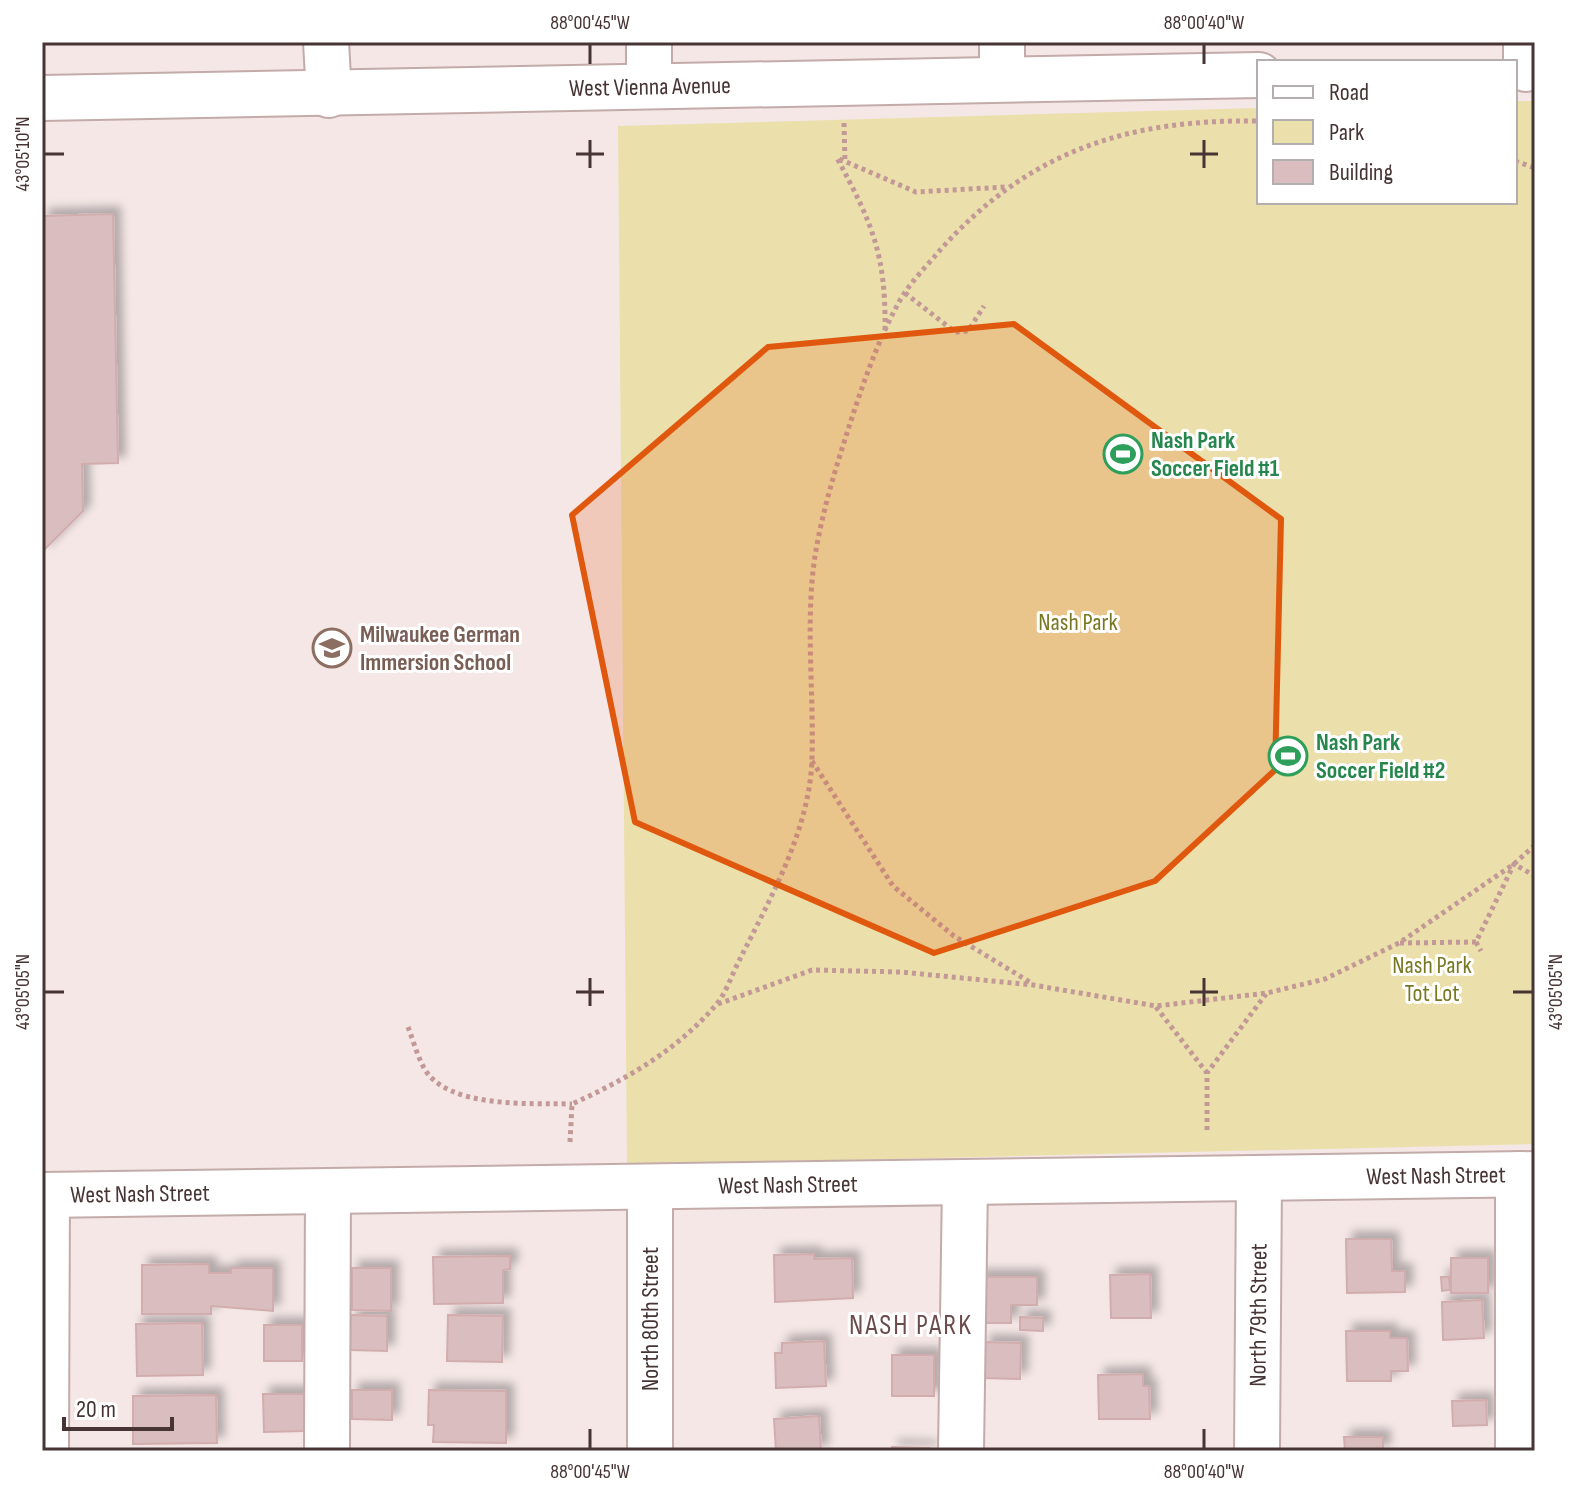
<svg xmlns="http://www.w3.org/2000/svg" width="1577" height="1493" font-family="'Sofia Sans Condensed',sans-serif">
<defs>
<filter id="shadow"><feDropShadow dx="7" dy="-7" stdDeviation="4" flood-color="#0004"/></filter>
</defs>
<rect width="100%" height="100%" fill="#f4e7e6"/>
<path fill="#ebe0ab" d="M1515 101H1535V1144L627 1165 618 126 1259 108V202H1515Z"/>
<g fill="#dabdbe" stroke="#d2adad" stroke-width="2" filter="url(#shadow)">
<path d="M113 214 118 463 82 464 83 511 42 552V216Z"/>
<path d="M1346 1239H1391L1392 1271H1405V1292L1347 1293Z"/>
<path d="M814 1254V1259L852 1258 853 1298 775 1302 774 1255Z"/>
<path d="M510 1256V1269L503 1270V1303L434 1304 433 1257Z"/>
<rect x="1451" y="1258" width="37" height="35"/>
<path d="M209 1264V1273H231V1268H273V1311L211 1306V1314H142V1265Z"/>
<path d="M352 1268H391V1311L352 1310Z"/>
<path d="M1150 1274 1151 1318H1111L1110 1275Z"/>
<path d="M976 1277H1037V1305H1011V1323H976Z"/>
<path d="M1441 1277H1449L1450 1290 1442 1291Z"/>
<path d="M1482 1300 1484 1338 1443 1340 1442 1302Z"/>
<path d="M351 1315 387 1316V1351L350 1350Z"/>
<path d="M448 1315 503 1316 502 1362 447 1361Z"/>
<path d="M1020 1317 1043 1318V1331L1020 1330Z"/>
<path d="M202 1323 203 1375 137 1376 136 1324Z"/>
<rect x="264" y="1325" width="38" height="36"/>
<path d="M1346 1331H1390V1338H1407L1408 1371H1391V1381H1347Z"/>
<path d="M824 1341 826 1386 776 1388 775 1353H782V1343Z"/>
<path d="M984 1342 1021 1343 1020 1379 983 1378Z"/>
<rect x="892" y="1355" width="42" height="41"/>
<path d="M1143 1374V1386H1149L1150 1419H1099L1098 1375Z"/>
<path d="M352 1390H392V1420L352 1419Z"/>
<path d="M429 1390 506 1391V1443L433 1442 434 1425H428Z"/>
<path d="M263 1394H304V1431L264 1432Z"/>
<path d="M216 1395 217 1443 133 1444V1396Z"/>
<path d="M1486 1400 1487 1425 1453 1426 1452 1401Z"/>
<path d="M819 1416 821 1451H776L774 1419Z"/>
<path d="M1344 1437H1383V1451H1345Z"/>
<path d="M892 1447 929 1448V1451H892Z"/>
</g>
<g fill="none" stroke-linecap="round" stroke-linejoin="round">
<defs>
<g id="minor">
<path d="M326 42 329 95"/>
<path d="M1002 42V79"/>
<path d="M1526 42V69"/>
<path d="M649 86V42"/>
<path id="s1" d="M42 98 1259 75"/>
<path d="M1518 1174V1451"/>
<path id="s2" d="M42 1195 1535 1174"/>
<path d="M46 1451 47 1195"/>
<path d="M327 1451 328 1192"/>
<path d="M650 1451V1188"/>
<path d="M961 1451 965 1183"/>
<path id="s3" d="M1257 1451 1259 1179"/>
</g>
</defs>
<use href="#minor" stroke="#c3abaa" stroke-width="48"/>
<g stroke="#c39998" stroke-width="5" stroke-dasharray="4 4" stroke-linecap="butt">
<path d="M844 123 845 162"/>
<path d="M1515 161 1535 168"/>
<path d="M905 293 955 332 968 331 984 306"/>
<path d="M885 330C886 254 872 223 837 158L916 192 1005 187"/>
<path d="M812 761 893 886 954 936 1033 984"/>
<path d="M1476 942 1481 951"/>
<path d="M1400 943 1476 942 1514 864 1535 876"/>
<path d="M718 1004 812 970 901 972 1033 985 1156 1006 1267 993 1325 979 1399 943 1514 864 1535 845"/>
<path d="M1156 1007 1207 1073"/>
<path d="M408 1027C413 1040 417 1055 424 1068 447 1109 531 1103 572 1104"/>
<path d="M1207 1130V1073L1266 994"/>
<path d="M570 1142 572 1104C625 1080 676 1051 715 1006 726 994 732 974 740 959 771 897 810 829 812 758 814 691 805 622 815 556 822 514 834 473 847 433 861 389 877 342 899 302 910 282 927 266 941 249 1030 150 1129 119 1259 121"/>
</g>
<use href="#minor" stroke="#fff" stroke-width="44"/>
</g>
<path fill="#e0570e" fill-opacity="0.2" stroke="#e0570e" stroke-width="6" stroke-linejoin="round" d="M1014 324 1281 519 1275 770 1155 881 934 953 635 822 572 515 768 347Z"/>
<path fill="none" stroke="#473435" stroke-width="3" d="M590 44V64M1204 44V64M590 140V168M1204 140V168M44 154H64M576 154H604M1190 154H1218M590 978V1006M1204 978V1006M44 992H64M576 992H604M1190 992H1218M1513 992H1533M590 1429V1449M1204 1429V1449"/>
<defs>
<symbol id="stadium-ring" viewBox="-11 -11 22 22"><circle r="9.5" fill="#fff" stroke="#2e9e5b" stroke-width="1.5"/><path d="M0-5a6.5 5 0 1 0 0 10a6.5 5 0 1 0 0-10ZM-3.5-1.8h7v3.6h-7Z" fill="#2e9e5b"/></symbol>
<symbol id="school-ring" viewBox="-11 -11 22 22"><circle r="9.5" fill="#fff" stroke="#8d6e63" stroke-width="1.5"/><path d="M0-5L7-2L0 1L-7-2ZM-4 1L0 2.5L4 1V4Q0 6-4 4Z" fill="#8d6e63"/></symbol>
</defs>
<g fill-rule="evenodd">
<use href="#stadium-ring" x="1101" y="432" width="44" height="44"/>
<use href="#school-ring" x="310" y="626" width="44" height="44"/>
<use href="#stadium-ring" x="1266" y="734" width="44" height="44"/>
</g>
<g text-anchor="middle" stroke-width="6" stroke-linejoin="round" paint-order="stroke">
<g font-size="24" fill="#473435" stroke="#fff">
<text dy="8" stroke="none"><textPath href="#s1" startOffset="608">West Vienna Avenue</textPath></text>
<text dy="8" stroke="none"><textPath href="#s2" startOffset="1394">West Nash Street</textPath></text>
<text dy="8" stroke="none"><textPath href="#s2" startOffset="746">West Nash Street</textPath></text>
<text dy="8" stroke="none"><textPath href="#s2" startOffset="98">West Nash Street</textPath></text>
<text dy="8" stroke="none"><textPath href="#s3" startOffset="136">North 79th Street</textPath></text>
<text transform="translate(650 1319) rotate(-90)" y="8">North 80th Street</text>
</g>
<g font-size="24" font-weight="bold" fill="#27864d" stroke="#fff" text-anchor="start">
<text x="1151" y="448">Nash Park<tspan x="1151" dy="28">Soccer Field #1</tspan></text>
<text x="1316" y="750">Nash Park<tspan x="1316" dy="28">Soccer Field #2</tspan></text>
</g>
<g font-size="24" fill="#787822" stroke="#fff">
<text x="1078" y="630">Nash Park</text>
<text x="1432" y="973">Nash Park<tspan x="1432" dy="28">Tot Lot</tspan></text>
</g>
<g font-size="24" font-weight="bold" fill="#785e54" stroke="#fff" text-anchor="start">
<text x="360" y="642">Milwaukee German<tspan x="360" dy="28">Immersion School</tspan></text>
</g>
<g font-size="28" letter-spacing="2" fill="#6b4b4c" stroke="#fff">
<text x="911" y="1334">NASH PARK</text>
</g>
</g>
<rect width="1577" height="1493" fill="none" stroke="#ffffff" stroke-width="88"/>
<rect x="1257" y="60" width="260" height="144" fill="#ffffff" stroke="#b5aeae" stroke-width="2"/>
<rect x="1273" y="86" width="40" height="12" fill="#ffffff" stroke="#b5aeae" stroke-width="2"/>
<text x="1329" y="100" font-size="24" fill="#473435">Road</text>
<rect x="1273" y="120" width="40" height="24" fill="#ebe0ab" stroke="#b5aeae" stroke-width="2"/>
<text x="1329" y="140" font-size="24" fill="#473435">Park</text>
<rect x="1273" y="160" width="40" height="24" fill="#dabdbe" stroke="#b5aeae" stroke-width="2"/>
<text x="1329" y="180" font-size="24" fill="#473435">Building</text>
<path d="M64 1417v12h108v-12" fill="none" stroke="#473435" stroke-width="4"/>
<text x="76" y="1417" font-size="24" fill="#473435" stroke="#ffffff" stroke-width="6" paint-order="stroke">20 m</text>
<rect x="44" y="44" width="1489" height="1405" fill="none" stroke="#473435" stroke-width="3"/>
<g font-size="20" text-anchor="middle" fill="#473435">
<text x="590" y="29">88°00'45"W</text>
<text x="1204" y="29">88°00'40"W</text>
<text transform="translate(22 154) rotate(-90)" y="7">43°05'10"N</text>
<text transform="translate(22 992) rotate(-90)" y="7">43°05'05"N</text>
<text transform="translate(1555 992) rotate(-90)" y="7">43°05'05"N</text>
<text x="590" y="1478">88°00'45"W</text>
<text x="1204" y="1478">88°00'40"W</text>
</g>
</svg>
